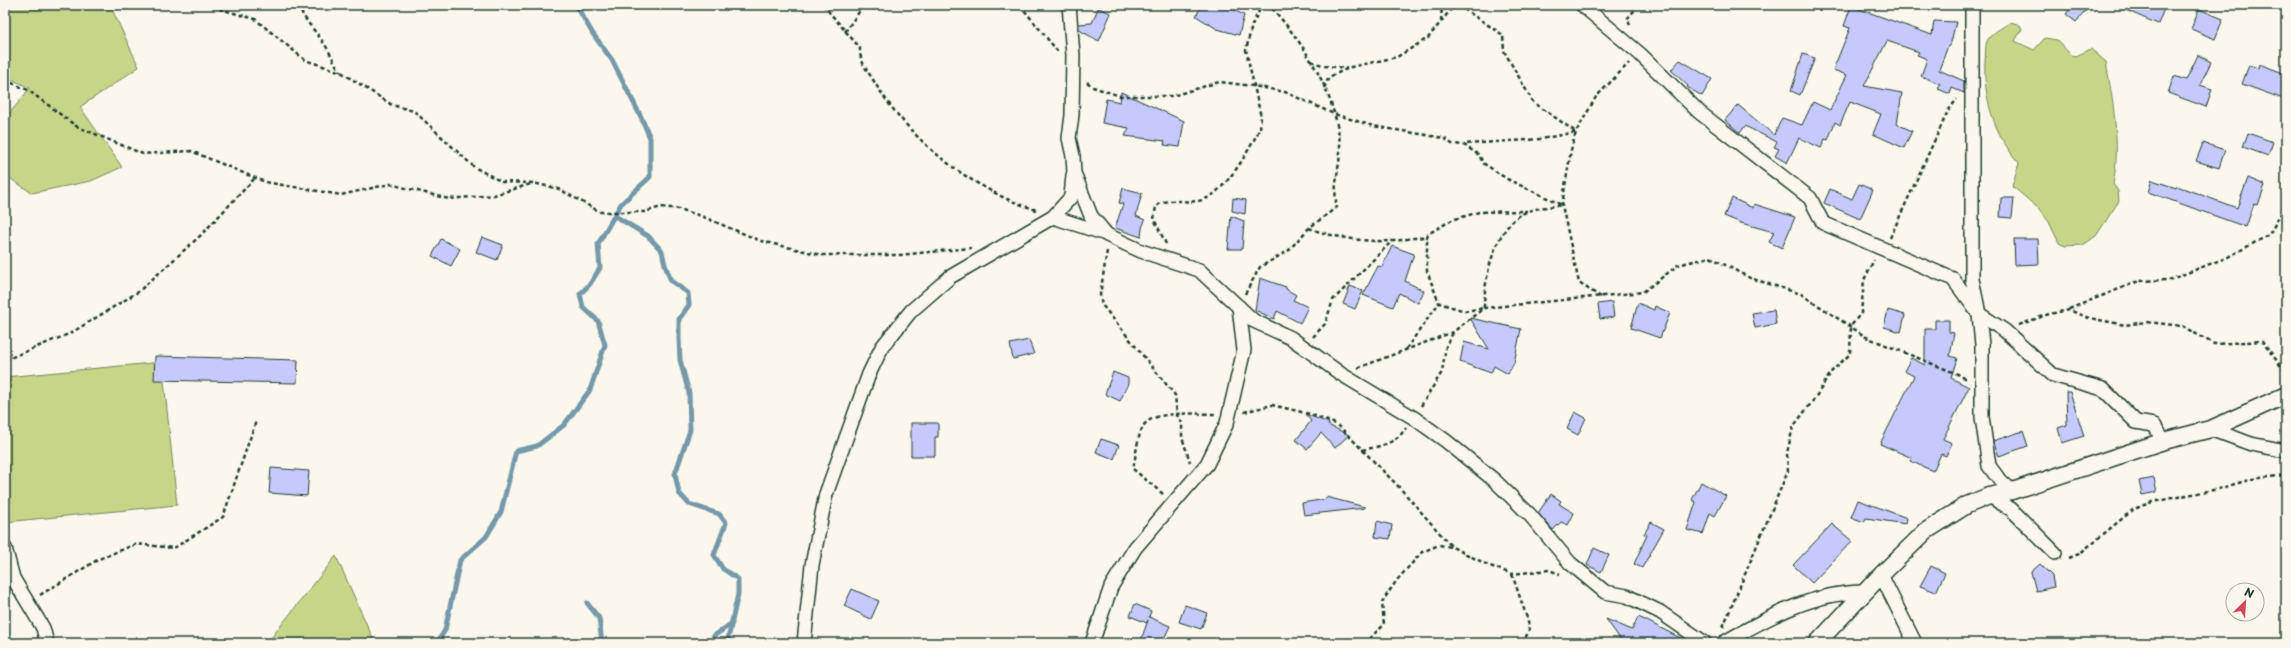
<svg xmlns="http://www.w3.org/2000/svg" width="2291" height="648" font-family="'Playpen Sans',sans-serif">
<rect width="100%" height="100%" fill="#fbf7ec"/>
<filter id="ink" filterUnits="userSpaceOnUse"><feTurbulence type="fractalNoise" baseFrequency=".025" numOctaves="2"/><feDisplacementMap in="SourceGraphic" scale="8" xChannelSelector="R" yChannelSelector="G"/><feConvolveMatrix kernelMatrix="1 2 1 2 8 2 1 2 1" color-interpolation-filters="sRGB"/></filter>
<g filter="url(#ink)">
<g fill="#c7d589" stroke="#73895e">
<path d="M5 5H110L139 67 80 107 122 167 91 181 32 193 5 175V119L30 88 5 76Z"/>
<path d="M2011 22 2020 25 2022 29 2015 41 2034 50 2045 38 2057 40 2071 55 2076 56 2091 49 2106 62C2113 102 2121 145 2113 184L2118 191 2119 201 2096 236 2083 245 2065 246 2059 243 2049 222 2039 209 2012 186 2019 163C1994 135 1983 97 1985 60 1986 54 1985 46 1987 41 1992 32 2002 28 2011 22Z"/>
<path d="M162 362 177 505 5 522V377Z"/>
<path d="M336 556 375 643H267Z"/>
</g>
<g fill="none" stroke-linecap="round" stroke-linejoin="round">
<g stroke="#7499a9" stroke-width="5">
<path d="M615 216 648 236 662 251 665 265 671 281 688 293 689 305 679 319V338L680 360 689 393 690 430 675 474 679 493 689 504 719 514 726 523 714 555 723 569 738 579V594L728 639 732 643"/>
<path d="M587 603 599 618 602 643"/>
<path d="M437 643 445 630 460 560 486 537 501 512 516 451 537 446 564 425 590 390 605 345 598 321 583 307 580 294 590 284 600 268 598 244 621 204 650 177V138L641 117 612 60 593 34 576 5"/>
<path d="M711 643 714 636 732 623"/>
</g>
</g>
<g fill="#c6c9fb" stroke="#1f3d34">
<path d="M1202 5H1223L1244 15 1239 35 1217 29 1196 16Z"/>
<path d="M2073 5H2091L2076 22 2066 14Z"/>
<path d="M2114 5H2155L2164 9 2158 24Z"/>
<path d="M1851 6 1932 35 1934 21 1956 22 1950 46H1948L1939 70 1964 81V93L1952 88 1950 94 1938 89 1940 84 1921 76 1927 59 1917 55 1919 52 1887 41 1864 86 1902 93 1897 124 1912 131 1904 148 1873 134 1881 114 1850 102 1840 125 1835 122 1828 140 1825 139 1821 148 1799 138 1787 163 1775 156 1779 149 1774 147 1777 142 1745 126 1740 133 1725 120 1738 105 1774 135 1782 118 1802 125 1813 102 1830 110 1847 75 1833 70 1850 28 1844 26Z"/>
<path d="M1098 8 1111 13 1099 41 1079 30V24L1092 23Z"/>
<path d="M2199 9 2223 19 2215 39 2191 29Z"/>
<path d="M1803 54 1815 58 1800 95 1791 91Z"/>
<path d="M2198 55 2211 62 2200 85 2212 89 2206 107 2168 93 2174 76 2186 80Z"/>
<path d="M1680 60 1712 79 1702 96 1687 87 1688 86 1671 70Z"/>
<path d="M2259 64 2286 74V100L2242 84 2249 65 2258 68Z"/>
<path d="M1121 92 1184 121 1180 147 1164 145 1165 141 1125 136 1129 128 1102 123 1106 99 1120 102Z"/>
<path d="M2248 133 2273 142 2268 156 2243 147Z"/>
<path d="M2203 143 2225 150 2219 168 2196 161Z"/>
<path d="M2248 178 2265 185 2258 205 2254 204 2246 227 2148 192 2152 180 2176 188 2177 186 2237 208Z"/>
<path d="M1859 184 1873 190 1860 219 1824 203 1830 189 1852 199Z"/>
<path d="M1123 188 1142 193 1136 216 1145 220 1142 228 1141 237 1115 228 1123 204 1119 203Z"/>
<path d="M1233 198 1246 200 1245 214 1232 211Z"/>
<path d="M1732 198 1753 208 1754 204 1795 217 1782 248 1769 242 1774 232 1741 223 1724 216Z"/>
<path d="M2001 198H2014L2012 218 2000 217Z"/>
<path d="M1231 216 1244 221 1242 249H1228Z"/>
<path d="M482 237 503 245 497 260 476 252Z"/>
<path d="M441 239 460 249 451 266 432 256Z"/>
<path d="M2014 239H2038L2039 264 2015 265Z"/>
<path d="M1392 246 1414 254 1405 281 1424 291 1418 303 1399 293 1393 307 1363 295 1378 266 1382 267Z"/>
<path d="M1260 278 1286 287V289L1296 295 1293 300 1308 307 1300 323 1277 311 1274 319 1255 310Z"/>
<path d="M1350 286 1363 291 1355 309 1343 304Z"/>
<path d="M1612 302 1614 317 1600 319 1598 304Z"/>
<path d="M1638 303 1654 310 1655 306 1670 313 1660 338 1631 328Z"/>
<path d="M1774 310 1776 324 1755 328 1752 313Z"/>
<path d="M1888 310 1905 315 1901 332 1884 327Z"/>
<path d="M1470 318 1521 329 1514 363 1508 374 1494 366 1491 373 1460 362 1464 342 1489 349Z"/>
<path d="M1935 320H1949V332L1954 333 1950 356 1957 358 1951 378 1969 387 1943 439 1952 443 1946 456 1941 454 1933 471 1910 461 1912 458 1880 444 1914 376 1904 371 1911 358 1925 365V329H1935Z"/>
<path d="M1029 340 1034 354 1013 359 1010 344Z"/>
<path d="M155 356 298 360 297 383 154 380Z"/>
<path d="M1113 372 1128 378V384L1120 401 1105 394Z"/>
<path d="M2066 392H2070L2084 436 2062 443 2058 428 2067 425Z"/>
<path d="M1575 412 1586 418 1578 435 1567 429Z"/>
<path d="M1305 414 1329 423 1328 425 1349 435 1335 448 1321 433 1307 449 1296 440 1311 421Z"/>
<path d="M911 423H938V437H935V456H911Z"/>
<path d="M2023 431 2028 446 1999 456 1993 441Z"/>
<path d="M1101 439 1119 445 1114 459 1096 452Z"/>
<path d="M271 468 309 471 307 496 269 493Z"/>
<path d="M2154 478 2157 492 2142 495 2139 481Z"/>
<path d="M1701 482 1726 496 1715 516 1710 513 1703 534 1687 530 1696 502 1692 500Z"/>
<path d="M1551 494 1561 501 1559 504 1574 513 1568 525 1561 522 1553 530 1538 513Z"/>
<path d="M1326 497 1365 507V508L1304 515 1302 503 1326 499Z"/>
<path d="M1858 500 1907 518 1906 524 1866 518 1864 522 1851 517Z"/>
<path d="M1377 521 1392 525 1390 539 1375 537Z"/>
<path d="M1651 522 1664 529 1642 568 1634 564 1647 535 1644 534Z"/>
<path d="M1832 524 1852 541 1812 583 1793 565Z"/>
<path d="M1594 548 1609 555 1601 572 1587 565Z"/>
<path d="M2040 564 2052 576 2054 587 2036 591 2031 572Z"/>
<path d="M1931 566 1945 573 1936 592 1920 586Z"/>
<path d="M852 589 879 601 871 619 844 606Z"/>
<path d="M1135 604 1151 611 1149 617 1170 626 1162 643H1140L1148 620 1147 623 1130 616Z"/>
<path d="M1185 605 1207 613 1201 629 1179 622Z"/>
<path d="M1638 617 1645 620 1690 643H1623L1606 619 1632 630Z"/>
</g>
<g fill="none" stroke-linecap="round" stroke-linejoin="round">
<defs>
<g id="minor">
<path d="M1069 5 1073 55 1072 115 1069 138 1073 156 1074 173 1091 216 1107 235 1141 251 1199 270 1254 321 1291 338 1341 374 1414 418 1446 441 1494 480 1530 515 1570 563 1605 592 1627 596 1660 612 1705 643"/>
<path d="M1582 5 1640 54 1699 112 1810 198 1823 223 1953 279 1979 314 2005 331 2053 375 2103 389 2136 422 2154 425 2164 441"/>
<path d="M1972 5V279L1979 314 1982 345V417L1989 466 1998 478 2012 491"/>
<path d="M1053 217 1103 233"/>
<path d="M2211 429 2251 444 2286 451"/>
<path d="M1989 496 2011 509 2055 553"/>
<path d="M5 548 13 578 43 628 47 643"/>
<path d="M1881 575 1915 643"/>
<path d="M804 643 812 565 826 494 869 374 882 347 911 311 950 277 1053 217 1071 197 1073 175"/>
<path d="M1092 643 1111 587 1135 548 1207 464 1227 423 1244 350 1239 307"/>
<path d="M1723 643C1767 618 1812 592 1865 592"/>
</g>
<path id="tertiary" d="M1817 643 1881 575 1926 531 1967 505 1989 496 2012 491 2164 441 2211 429 2286 395"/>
</defs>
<use href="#minor" stroke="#1f3d34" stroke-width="16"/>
<use href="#tertiary" stroke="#1f3d34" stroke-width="19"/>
<g stroke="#1f3d34" stroke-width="2.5" stroke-dasharray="4 3" stroke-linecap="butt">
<path d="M206 5 255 19 305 60 341 72 392 105 414 111 474 167 502 182 533 183 559 189 600 212H645L661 207 679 209 701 216 761 241 821 255H899L971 248"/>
<path d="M298 5C304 20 314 29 323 42 330 51 333 62 341 72"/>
<path d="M823 5 860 48C859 62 868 71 875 83 904 130 947 169 997 194 1009 201 1023 205 1036 210"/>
<path d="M1020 5 1059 53"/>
<path d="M1458 5 1503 35 1504 51 1533 102 1576 132 1541 139 1465 144"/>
<path d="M1441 21 1442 5"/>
<path d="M1630 25 1627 19 1639 5"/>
<path d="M845 32 864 5"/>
<path d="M1311 61 1325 66 1347 68"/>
<path d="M5 80 28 90 76 126 143 154 191 151 265 182 341 195 390 184 449 199 494 195 531 184"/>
<path d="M1087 82 1093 87 1120 96H1172L1219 82 1254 86 1285 92 1334 114 1373 126 1444 138 1452 144 1464 145 1479 155 1483 163 1507 179 1562 205C1551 207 1539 207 1529 211 1495 222 1484 278 1484 308L1465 311 1439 303 1427 271V237"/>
<path d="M1324 88 1329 77 1351 67 1397 57 1428 38 1452 8 1466 5"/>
<path d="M1309 228C1334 238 1366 242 1393 241 1404 240 1416 237 1427 237L1428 234 1452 220 1479 212 1527 211"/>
<path d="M1890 238 1948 111 1957 99"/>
<path d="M1166 244 1154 219 1156 206C1170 197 1182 203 1198 201 1223 198 1250 149 1260 128L1261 117 1246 50 1252 25 1262 5"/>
<path d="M1107 251 1100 295 1102 305 1175 395 1177 415 1182 423V437L1190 462"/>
<path d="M1245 294 1260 267 1288 251 1309 228 1337 207C1332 186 1341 166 1340 144 1335 91 1304 43 1269 5"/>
<path d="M1601 297 1579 283 1562 205 1571 150 1576 132 1596 97 1629 63"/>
<path d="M2069 309 2139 281 2169 280 2228 257 2269 235 2286 204"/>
<path d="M2019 325 2049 314 2069 310 2089 318 2125 325 2147 322 2182 326 2214 344 2262 341 2286 373"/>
<path d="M1313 337 1325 324 1333 300 1392 241"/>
<path d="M1406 349 1439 303"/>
<path d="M5 360 71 333 138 292 201 235 255 178"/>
<path d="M1358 368 1453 332 1484 308 1643 292 1678 265 1710 257 1750 278 1801 294 1866 337 1960 375 1967 380"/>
<path d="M1421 406 1442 372 1446 346 1453 333"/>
<path d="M1244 412 1272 405 1310 414 1338 425 1399 487 1452 547 1490 566 1512 574 1549 570 1560 574"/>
<path d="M1362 450C1381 446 1395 444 1406 428"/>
<path d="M1163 494 1133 469C1136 456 1137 436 1144 425 1154 410 1200 414 1216 414"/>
<path d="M2069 558 2079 554 2134 509 2152 502 2218 489 2252 479 2286 475"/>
<path d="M1512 574 1528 621 1529 630 1523 643"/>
<path d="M40 595 99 559 136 544 174 548 223 517 256 421"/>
<path d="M1723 627 1788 471 1787 453 1793 427 1815 398 1832 371 1850 354 1851 326 1861 313 1864 280 1874 260"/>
<path d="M1364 643 1384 625 1382 602 1397 580 1422 552 1439 545 1452 547"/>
</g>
<use href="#minor" stroke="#fbf7ec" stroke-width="13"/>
<use href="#tertiary" stroke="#fbf7ec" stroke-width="16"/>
</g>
</g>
<rect width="2291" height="648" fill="none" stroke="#fbf7ec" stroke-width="20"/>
<rect x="10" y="10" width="2271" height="628" fill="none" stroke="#1f3d34" stroke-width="1.5" filter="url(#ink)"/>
<g transform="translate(2245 602) rotate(25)"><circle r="19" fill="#fbf7ec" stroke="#a3ada2"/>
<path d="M0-3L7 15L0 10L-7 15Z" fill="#d1495b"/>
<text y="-6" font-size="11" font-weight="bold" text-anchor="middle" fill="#1f3d34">N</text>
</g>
</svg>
